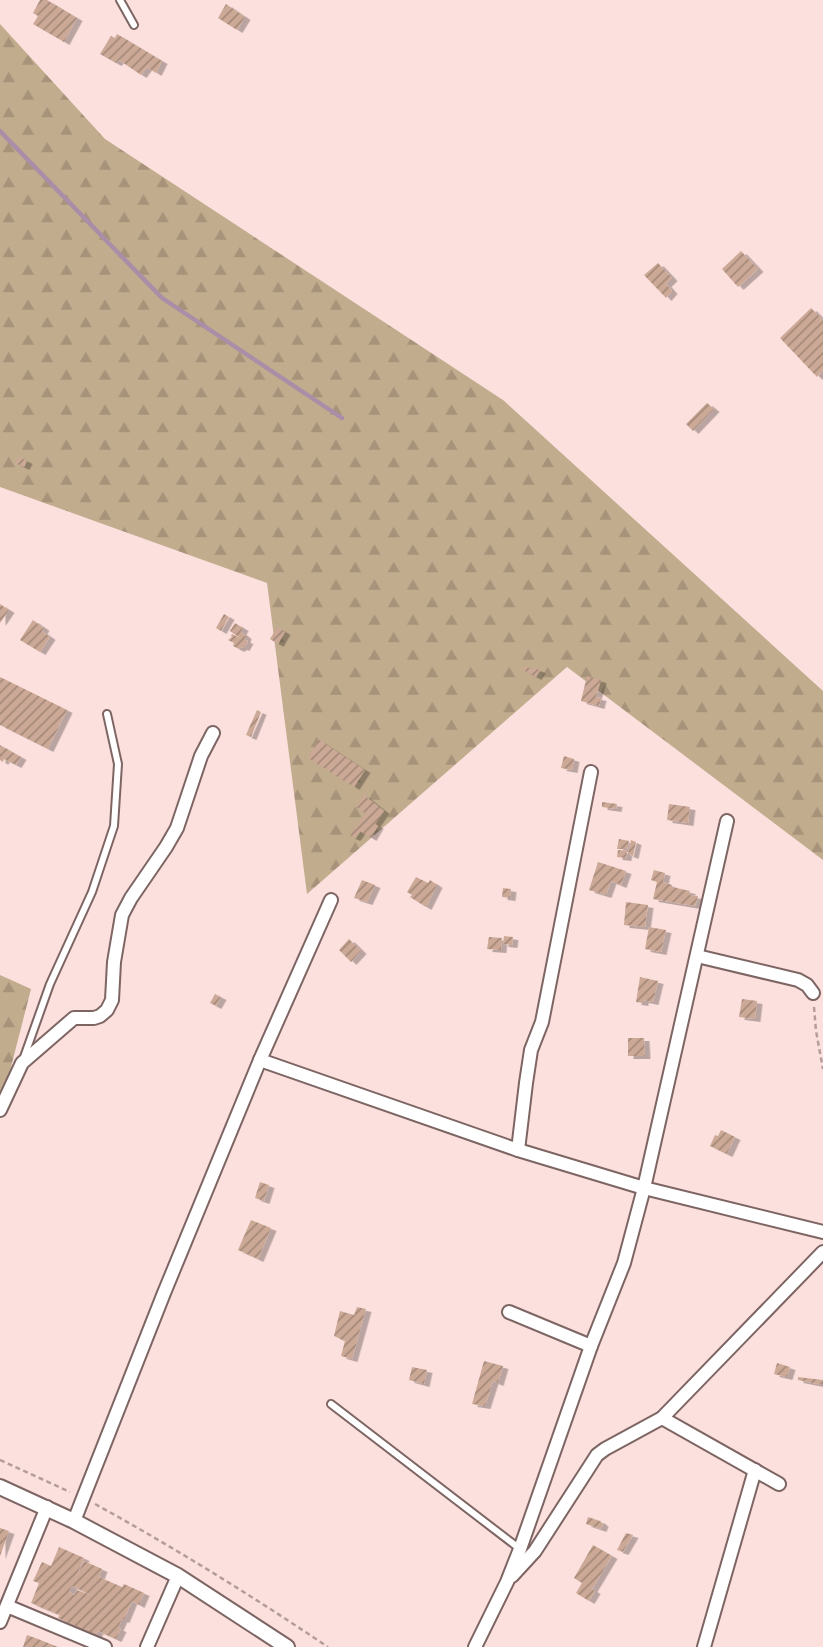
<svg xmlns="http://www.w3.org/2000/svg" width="823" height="1647" font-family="'Archivo Narrow',sans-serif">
<defs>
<pattern id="forest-firs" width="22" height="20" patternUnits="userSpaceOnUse" patternTransform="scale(1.75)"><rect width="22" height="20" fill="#c1ac8e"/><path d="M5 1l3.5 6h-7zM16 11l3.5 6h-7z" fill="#a6937a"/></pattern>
<pattern id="building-hatch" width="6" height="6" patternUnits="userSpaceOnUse" patternTransform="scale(1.75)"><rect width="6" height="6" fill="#cca996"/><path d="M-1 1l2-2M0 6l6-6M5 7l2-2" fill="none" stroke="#a58979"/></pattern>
<filter id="shadow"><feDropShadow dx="5.5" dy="3" stdDeviation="0" flood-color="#0004"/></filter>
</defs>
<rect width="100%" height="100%" fill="#fce0dd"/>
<g fill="url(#forest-firs)">
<path d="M0 24 105 139 503 400 823 691V860L567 667 307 894 267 583 0 487Z"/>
<path d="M0 975 31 989 0 1110Z"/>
</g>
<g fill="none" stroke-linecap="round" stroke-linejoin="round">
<path stroke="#aa8ea8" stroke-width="4.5" d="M0 131 162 298 342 418"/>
</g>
<g fill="url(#building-hatch)" fill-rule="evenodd" filter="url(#shadow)">
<path d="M40 0H47L77 18 64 42 33 24 38 16 33 13Z"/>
<path d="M226 4 245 17 237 30 218 18Z"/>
<path d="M117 34 162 61 156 73 147 67 141 75 119 60 116 63 100 54 111 36 115 38Z"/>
<path d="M741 251 758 269 738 287 722 269Z"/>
<path d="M658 263 672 278 666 284 672 291 666 298 644 275Z"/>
<path d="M811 308 823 320V370L817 377 780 338Z"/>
<path d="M707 403 714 409 693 431 686 424Z"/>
<path d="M19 457 27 461 24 467 15 463Z"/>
<path d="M0 604 9 610 0 623Z"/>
<path d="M224 614 229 617 221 631 216 628Z"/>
<path d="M33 620 44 628 42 631 50 637 40 652 20 640Z"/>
<path d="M235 623 243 628 241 632 246 636 245 640 248 641 244 648 241 647 239 649 233 646 234 643 228 640 232 637 231 636 232 634 240 638 230 631Z"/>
<path d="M277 627 285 632 278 644 270 639Z"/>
<path d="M525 666 533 670 535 668 540 670 536 677 523 670Z"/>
<path d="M587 676 601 680 596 697 601 698 599 706 581 701Z"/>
<path d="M0 677 67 710 48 749 0 725Z"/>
<path d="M257 710 261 712 251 737 246 735Z"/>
<path d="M319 740 365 770 354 787 308 758Z"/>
<path d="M0 745 21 757 16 765 4 759 3 762 0 760Z"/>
<path d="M564 756 574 759 572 770 561 768Z"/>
<path d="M364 795 384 811 375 824 378 826 371 838 360 831 355 838 350 836 365 813 356 807Z"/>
<path d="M602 802 617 804 616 809 602 807Z"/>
<path d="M669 804 690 807 688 823 667 820Z"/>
<path d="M619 839 629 841 627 849H617Z"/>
<path d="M631 840 636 842 633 856 628 854Z"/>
<path d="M618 850 627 851 626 858 617 857Z"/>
<path d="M598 862 626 871 621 885 611 881 606 895 589 890Z"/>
<path d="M654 870 665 873 663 882 672 885V887L690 891 689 895 698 896 695 906 653 899 657 882 651 880Z"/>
<path d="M416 877 428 883 430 880 437 885 426 907 410 897 412 895 407 892Z"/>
<path d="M362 880 375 885 367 902 354 898Z"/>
<path d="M503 888 511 889 510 898 502 897Z"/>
<path d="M626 902 648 905 645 927 624 925Z"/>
<path d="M649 927 666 930 661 952 645 949Z"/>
<path d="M504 936 513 937 512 945 503 944Z"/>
<path d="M489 937 502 938 501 950 487 949Z"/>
<path d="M349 939 361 951 351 962 339 950Z"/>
<path d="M640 977 658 981 653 1002 643 1000V1003L636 1002Z"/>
<path d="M215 994 221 997 216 1006 210 1003Z"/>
<path d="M742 999 757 1001 755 1019 739 1017Z"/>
<path d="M628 1038H644L645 1056H628Z"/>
<path d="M721 1130 735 1137 727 1154 710 1146 715 1135 718 1136Z"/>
<path d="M260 1182 269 1185 264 1201 255 1198Z"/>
<path d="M251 1220 271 1228 258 1259 238 1250Z"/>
<path d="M357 1307 366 1309 352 1359 341 1356 345 1341 334 1336 340 1311 354 1315Z"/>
<path d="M484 1361 503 1366 498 1383 493 1381 485 1406 472 1404Z"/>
<path d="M777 1363 790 1367 787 1377 774 1374Z"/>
<path d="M412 1367 427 1370 424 1384 409 1380Z"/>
<path d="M798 1377 823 1380V1385L798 1380Z"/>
<path d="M588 1517 600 1521 603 1524 601 1529 586 1524Z"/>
<path d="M0 1528 9 1531 0 1556Z"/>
<path d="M626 1533 633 1535 623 1552 617 1550Z"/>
<path d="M593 1545 612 1556 592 1589 595 1591 589 1601 576 1593 582 1583 574 1578Z"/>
<path d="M59 1547 84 1558 73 1584 84 1561 102 1569 99 1577 122 1587 124 1584 144 1593 139 1605 132 1601 124 1620 122 1619 118 1628 121 1629 116 1639 98 1631 96 1635 58 1618 60 1615 31 1603 39 1583 33 1581 42 1562 51 1566ZM72 1586 91 1595 77 1590 74 1595 69 1592Z"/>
<path d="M27 1635 38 1639 58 1647H23Z"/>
</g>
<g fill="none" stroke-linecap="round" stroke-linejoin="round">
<defs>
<g id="service">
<path d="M120 0 134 25"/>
<path d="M24 1057 50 984 92 892 114 826 118 764 107 714"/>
<path d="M331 1404 520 1549"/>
</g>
<g id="minor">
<path d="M697 956 798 980 807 985 813 993"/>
<path d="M260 1060 518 1150 644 1188 823 1232"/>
<path d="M0 1110 22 1063 74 1018H94L100 1016 107 1010 112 1000 114 962 122 915 131 898 166 847 177 828 201 756 213 733"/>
<path d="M518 1150 526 1083 531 1050 542 1022 591 772"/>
<path d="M509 1312 591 1346"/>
<path d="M662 1418 779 1484"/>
<path d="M74 1521 164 1293 260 1060 331 900"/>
<path d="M512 1576 535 1551 597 1455 605 1449 662 1418 823 1252"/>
<path d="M7 1606 105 1647"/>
<path d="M0 1622 47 1507"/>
<path d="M147 1647 178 1576"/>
<path d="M475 1647 507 1582 520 1549 591 1346 624 1263 644 1188 727 821"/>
<path d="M704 1647 755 1470"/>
</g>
<path id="tertiary" d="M0 1487 74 1521 178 1576 287 1647"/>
</defs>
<use href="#service" stroke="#7d6563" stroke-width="10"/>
<use href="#minor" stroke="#7d6563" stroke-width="16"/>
<use href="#tertiary" stroke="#7d6563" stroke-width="18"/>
<g stroke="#b39d9b" stroke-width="2.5" stroke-dasharray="5 3.5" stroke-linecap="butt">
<path d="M814 1007 816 1031 823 1069"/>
<path d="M0 1460 70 1492"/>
<path d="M95 1504C175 1548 252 1596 328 1647"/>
</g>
<use href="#service" stroke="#fff" stroke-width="6"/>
<use href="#minor" stroke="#fff" stroke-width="12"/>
<use href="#tertiary" stroke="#fff" stroke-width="14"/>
</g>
</svg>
